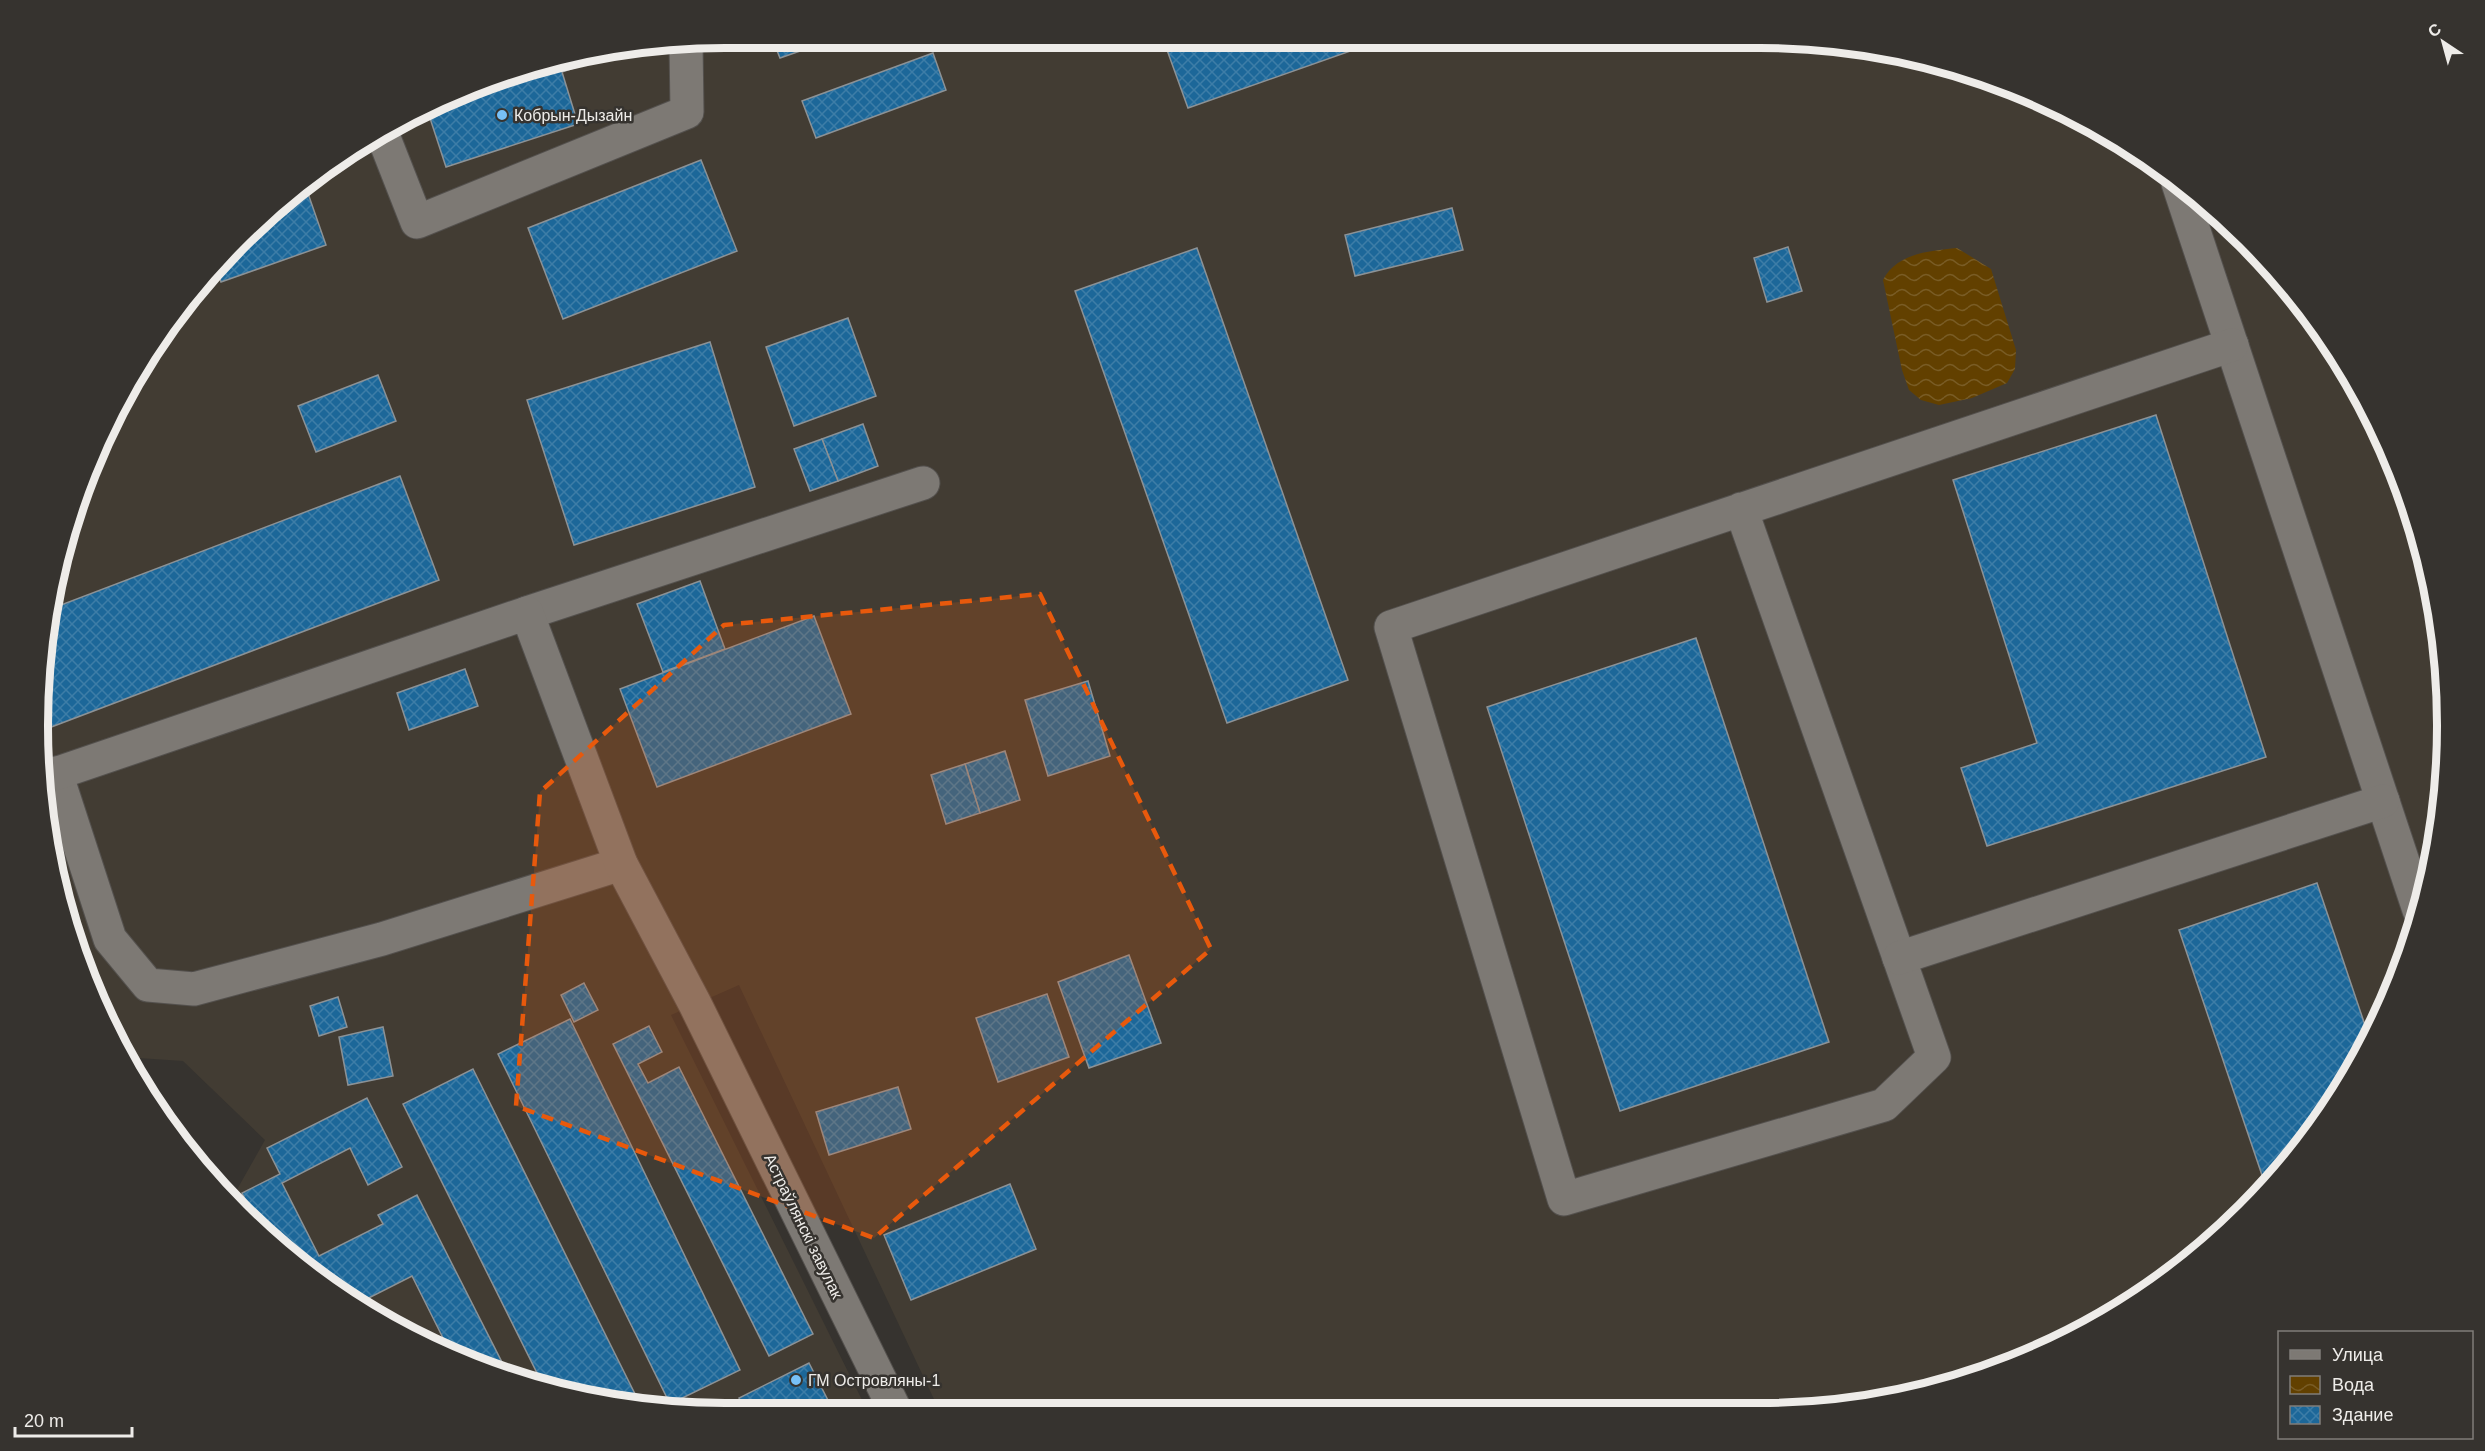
<svg xmlns="http://www.w3.org/2000/svg" width="2485" height="1451" font-family="Helvetica,sans-serif">
<defs>
<pattern id="water-waves" width="16" height="10" patternUnits="userSpaceOnUse" patternTransform="scale(1.5)"><rect width="16" height="10" fill="#624000"/><path d="M0 5q4-4 8 0t8 0" fill="none" stroke="#795c25"/></pattern>
<pattern id="building-cross-hatch" width="8" height="8" patternUnits="userSpaceOnUse" patternTransform="scale(1.5)"><rect width="8" height="8" fill="#1c6799"/><path d="M0 0l8 8M0 8l8-8" fill="none" stroke="#3d7da7"/></pattern>
</defs>
<rect width="100%" height="100%" fill="#36332f"/>
<path fill="#423c33" d="M1805 39 1980 74 2141 153 2246 239 2331 343 2395 462 2434 591 2447 725 2434 859 2395 988 2332 1107 2246 1212 2104 1321 1980 1377 1805 1412H940L739 985 671 1015 868 1412H680L504 1377 344 1298 272 1243 246 1216 235 1193 265 1140 183 1061 124 1057 74 947 51 859 38 726 61 547 108 422 154 343 239 239 307 179 421 109 505 74 635 43Z"/>
<path fill="url(#water-waves)" d="M1957 248 1991 269 2016 350 2015 369 2007 383 1972 398 1939 405 1921 400 1909 390 1902 370 1883 280C1897 253 1929 251 1957 248Z"/>
<g fill="url(#building-cross-hatch)" stroke="#8c9296" stroke-width="1.5">
<path d="M1192 41H1376V42L1188 108 1167 50Z"/>
<path d="M774 43H823L780 58Z"/>
<path d="M604 51 606 57 562 72 578 124 446 167 426 106 505 74Z"/>
<path d="M933 53 946 90 816 138 802 101Z"/>
<path d="M701 160 737 251 563 319 528 228Z"/>
<path d="M304 182 326 245 221 282 216 267 239 239Z"/>
<path d="M1452 208 1463 250 1355 276 1345 235Z"/>
<path d="M1788 247 1802 291 1767 302 1754 258Z"/>
<path d="M1197 248 1348 680 1227 723 1075 291Z"/>
<path d="M848 318 876 396 794 426 766 347Z"/>
<path d="M710 342 755 487 574 545 527 400Z"/>
<path d="M378 375 396 421 316 452 298 406Z"/>
<path d="M2156 415 2266 757 1987 846 1961 768 2037 743 1953 480Z"/>
<path d="M863 424 878 466 838 481 822 439Z"/>
<path d="M822 439 838 481 810 491 794 449Z"/>
<path d="M400 476 439 580 38 732 53 608Z"/>
<path d="M700 581 725 649 663 672 637 604Z"/>
<path d="M814 616 851 714 657 787 620 689Z"/>
<path d="M1696 638 1829 1042 1620 1111 1487 707Z"/>
<path d="M465 669 478 706 409 730 397 693Z"/>
<path d="M1088 681 1110 756 1048 776 1025 700Z"/>
<path d="M1005 751 1020 800 980 813 965 764Z"/>
<path d="M965 764 980 813 946 824 931 775Z"/>
<path d="M2317 883 2369 1037 2332 1107 2266 1187 2179 930Z"/>
<path d="M1129 955 1161 1043 1089 1068 1058 982Z"/>
<path d="M584 983 598 1010 574 1022 561 995Z"/>
<path d="M1047 994 1069 1057 998 1082 976 1018Z"/>
<path d="M338 997 347 1027 319 1036 310 1006Z"/>
<path d="M570 1019 740 1370 670 1404 498 1054Z"/>
<path d="M649 1026 662 1052 638 1064 648 1083 679 1067 813 1334 769 1356 613 1044Z"/>
<path d="M383 1027 393 1076 348 1085 339 1037Z"/>
<path d="M473 1069 640 1404 543 1385 403 1104Z"/>
<path d="M898 1087 911 1129 829 1155 816 1112Z"/>
<path d="M367 1098 402 1167 368 1185 350 1148 282 1183 319 1256 383 1224 378 1215 417 1195 510 1378 449 1350 412 1276 357 1304 344 1298 337 1289 334 1290 272 1243 260 1230 242 1193 280 1174 267 1148Z"/>
<path d="M1010 1184 1036 1249 911 1300 884 1235Z"/>
<path d="M809 1363 834 1412H746L739 1398Z"/>
</g>
<g fill="none" stroke-linecap="round" stroke-linejoin="round">
<defs>
<g id="minor">
<path d="M382 133 417 222 687 112 686 43"/>
<path d="M2178 183 2419 910"/>
<path d="M1741 509 1934 1057 1884 1105 1564 1199 1391 627 2232 345"/>
<path d="M527 613 923 483"/>
<path d="M56 773 110 939 148 985 194 989 382 939 621 864"/>
<path d="M43 778 527 613 621 864 695 1004 896 1412"/>
<path d="M1899 958 2383 801"/>
</g>
</defs>
<use href="#minor" stroke="#54514e" stroke-width="35"/>
<use href="#minor" stroke="#7d7974" stroke-width="33"/>
</g>
<path fill="#e8590c" fill-opacity="0.2" stroke="#e8590c" stroke-width="4.5" stroke-dasharray="12 8" stroke-linejoin="round" d="M1040 594 1211 949 874 1238 516 1106 540 792 724 625Z"/>
<g fill="#77c0f7" stroke="#36332f" stroke-width="2">
<circle cx="502" cy="115" r="6"/>
<circle cx="796" cy="1380" r="6"/>
</g>
<g text-anchor="middle" stroke-width="5" stroke-linejoin="round" paint-order="stroke">
<g font-size="16" fill="#eeece9" stroke="#36332f" text-anchor="start">
<text x="514" y="121">Кобрын-Дызайн</text>
<text x="808" y="1386">ГМ Островляны-1</text>
</g>
<g font-size="16" fill="#eeece9" stroke="#36332f">
<text transform="translate(804 1226) rotate(64)" y="6">Астраўлянскі завулак</text>
</g>
</g>
<path d="M0 0H2485V1451H0ZM725 48H1760A677 677 0 0 1 2437 725V726A677 677 0 0 1 1760 1403H725A677 677 0 0 1 48 726V725A677 677 0 0 1 725 48Z" fill="#36332f" fill-rule="evenodd"/>
<path fill="none" stroke="#eeece9" stroke-width="8" d="M725 48H1760A677 677 0 0 1 2437 725V726A677 677 0 0 1 1760 1403H725A677 677 0 0 1 48 726V725A677 677 0 0 1 725 48Z"/>
<rect x="2278" y="1331" width="195" height="108" fill="#36332f" stroke="#807d79" stroke-width="1.5"/>
<rect x="2290" y="1350" width="30" height="9" fill="#7d7974" stroke="#807d79" stroke-width="1.5"/>
<text x="2332" y="1361" font-size="18" fill="#eeece9">Улица</text>
<rect x="2290" y="1376" width="30" height="18" fill="url(#water-waves)" stroke="#807d79" stroke-width="1.5"/>
<text x="2332" y="1391" font-size="18" fill="#eeece9">Вода</text>
<rect x="2290" y="1406" width="30" height="18" fill="url(#building-cross-hatch)" stroke="#807d79" stroke-width="1.5"/>
<text x="2332" y="1421" font-size="18" fill="#eeece9">Здание</text>
<g transform="translate(2443 42) rotate(324)" stroke="#36332f" stroke-width="4.5" paint-order="stroke">
<path d="M0-4.5L10 22L0 15L-10 22Z" fill="#eeece9"/>
<text y="-9" font-size="16" font-weight="bold" text-anchor="middle" fill="#eeece9">С</text>
</g>
<path d="M15 1427v9h117v-9" fill="none" stroke="#eeece9" stroke-width="3"/>
<text x="24" y="1427" font-size="18" fill="#eeece9" stroke="#36332f" stroke-width="4.5" paint-order="stroke">20 m</text>
</svg>
